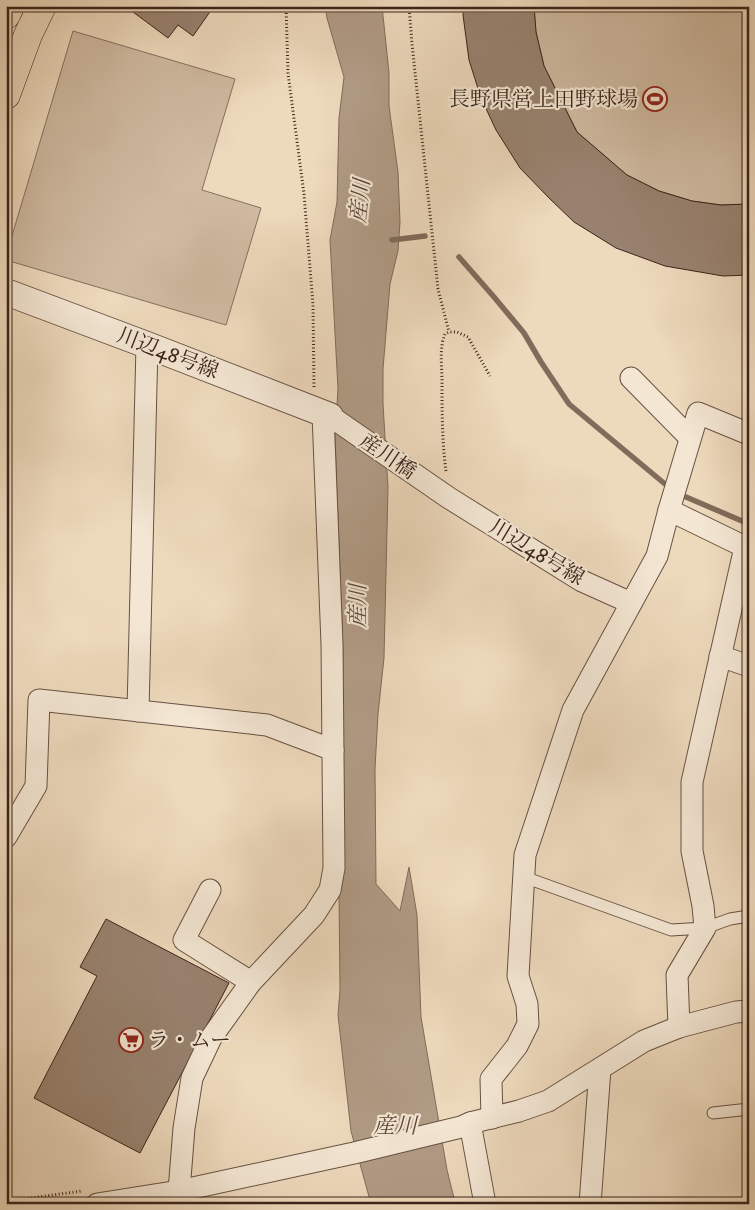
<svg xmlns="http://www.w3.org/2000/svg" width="755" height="1210" font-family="'IM FELL DW Pica','Noto Serif JP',serif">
<rect width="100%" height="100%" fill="#edd9bc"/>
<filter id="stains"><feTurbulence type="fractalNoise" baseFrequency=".004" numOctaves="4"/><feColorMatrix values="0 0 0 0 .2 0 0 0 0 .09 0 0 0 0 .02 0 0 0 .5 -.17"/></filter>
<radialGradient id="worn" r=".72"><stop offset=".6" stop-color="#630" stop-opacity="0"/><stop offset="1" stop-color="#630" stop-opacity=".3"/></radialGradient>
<g fill="#cfbaa1" stroke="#856f5e">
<path d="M534 6H749V204L721 205 692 201 659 191 627 175 577 132 544 66 536 32Z"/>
<path d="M73 31 235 79 202 190 261 208 226 325 6 260V256Z"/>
</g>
<path fill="#b09b85" stroke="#816b5b" d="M325 6H382L389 73V106L398 172 400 222 398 251 390 284 383 369V404L388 487 384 658 378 714 375 769 376 884 400 911 409 867 417 915 421 1017 447 1170 454 1198 453 1204H371L351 1131 338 1015 340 990 339 891 343 653 335 435 338 389 330 240 337 202 339 118 344 77 327 18Z"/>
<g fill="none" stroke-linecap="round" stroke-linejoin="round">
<g stroke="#816b5b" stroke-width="5.5">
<path d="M392 240 425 236"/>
<path d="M459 257 494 297 524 333 541 362 569 404 665 484"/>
<path d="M686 497 749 524"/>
</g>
</g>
<g fill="#98826f" stroke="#3b241b">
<path d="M125 6H214L193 36 178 25 168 38Z"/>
<path d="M464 6H534L536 32 544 66 577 132 627 175 659 191 692 201 721 205 749 204V275L723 276 665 266 616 248 574 222 549 198 520 168 496 130 481 98 469 60 463 15Z"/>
<path d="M106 919 229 983 140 1153 34 1098 97 976 80 967Z"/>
</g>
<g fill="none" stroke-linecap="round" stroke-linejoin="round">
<defs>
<g id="service">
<path d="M524 877 671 930 705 928 730 919 749 916"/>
<path d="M713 1113 749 1109"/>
</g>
<g id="minor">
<path d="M631 378 690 438"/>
<path d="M330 416 449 498 582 581 631 603"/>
<path d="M669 510 745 547 692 782V851L703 906 705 928 677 975 679 1027"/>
<path d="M720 656 749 666"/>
<path d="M138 711 147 345"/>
<path d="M6 837 36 786 39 700 267 725 333 750"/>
<path d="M210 890 184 940 251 982"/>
<path d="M492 1118 491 1079 517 1046 528 1024 527 1004 518 976 525 855 573 710 657 556 669 510 698 413 749 434"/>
<path d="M470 1123 485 1204"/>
<path d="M97 1204 179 1191 354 1153 461 1127 470 1123 519 1111 548 1101 644 1041 679 1027 736 1012 749 1011"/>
<path d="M179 1204V1191L184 1128 192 1078 211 1038 251 982 314 915 330 890 334 868 332 644 323 414"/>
<path d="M590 1204 600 1069"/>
</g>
<path id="tertiary" d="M6 292 147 345 330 416"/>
<g id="trunk">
<path d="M6 15 10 6"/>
<path d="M6 95 28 35 42 6"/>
</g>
</defs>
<use href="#service" stroke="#685143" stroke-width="13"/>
<use href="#minor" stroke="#685143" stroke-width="23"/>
<use href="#tertiary" stroke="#685143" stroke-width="28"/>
<use href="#trunk" stroke="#3b241b" stroke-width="29"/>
<g stroke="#3b241b" stroke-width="3" stroke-dasharray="1 2.5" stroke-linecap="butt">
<path d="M286 6 288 73 304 194 313 305 314 387"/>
<path d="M409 6 412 44 438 289 449 332"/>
<path d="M446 471C442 442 442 411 442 381 442 366 439 348 445 334L449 332H457L468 337 490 376"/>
<path d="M24 1199 82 1191"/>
</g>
<use href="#service" stroke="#f3e6d3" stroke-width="11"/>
<use href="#minor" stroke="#f3e6d3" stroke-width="21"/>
<use href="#tertiary" stroke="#f3e6d3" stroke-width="26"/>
<use href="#trunk" stroke="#edd9bc" stroke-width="28"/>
</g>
<defs>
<symbol id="stadium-ring" viewBox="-11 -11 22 22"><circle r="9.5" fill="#f3e6d3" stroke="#8f2418" stroke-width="1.5"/><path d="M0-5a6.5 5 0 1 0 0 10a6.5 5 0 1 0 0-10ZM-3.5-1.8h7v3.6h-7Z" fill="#8f2418"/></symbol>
<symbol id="supermarket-ring" viewBox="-11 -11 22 22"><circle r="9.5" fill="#f3e6d3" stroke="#8f2418" stroke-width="1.5"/><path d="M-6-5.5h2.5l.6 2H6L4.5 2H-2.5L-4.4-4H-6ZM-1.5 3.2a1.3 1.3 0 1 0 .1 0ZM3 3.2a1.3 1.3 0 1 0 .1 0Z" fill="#8f2418"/></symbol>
</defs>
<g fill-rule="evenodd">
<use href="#stadium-ring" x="641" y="85" width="28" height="28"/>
<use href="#supermarket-ring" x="117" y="1026" width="28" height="28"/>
</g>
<g text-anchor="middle" stroke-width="4.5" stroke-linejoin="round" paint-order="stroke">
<g font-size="21" fill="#3b241b" stroke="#f3e6d3" text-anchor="end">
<text x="638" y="106">長野県営上田野球場</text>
<text x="148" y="1047" text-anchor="start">ラ・ムー</text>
</g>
<g font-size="21" fill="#3b241b" stroke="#f3e6d3">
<text transform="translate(168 353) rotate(21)" y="7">川辺48号線</text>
<text transform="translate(388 456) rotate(34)" y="7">産川橋</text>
<text transform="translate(537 552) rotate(31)" y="7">川辺48号線</text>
</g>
<g font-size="22" font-style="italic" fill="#5e483b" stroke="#f3e6d3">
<text transform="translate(359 201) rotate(-84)" y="8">産川</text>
<text transform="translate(357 606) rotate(-90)" y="8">産川</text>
<text x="395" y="1133">産川</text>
</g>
</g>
<rect width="755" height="1210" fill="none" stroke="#edd9bc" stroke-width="25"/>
<rect x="8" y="8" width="740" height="1195" fill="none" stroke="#3b241b" stroke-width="2.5"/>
<rect x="12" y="12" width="730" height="1185" fill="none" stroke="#3b241b"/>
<rect width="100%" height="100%" filter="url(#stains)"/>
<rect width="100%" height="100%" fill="url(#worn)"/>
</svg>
